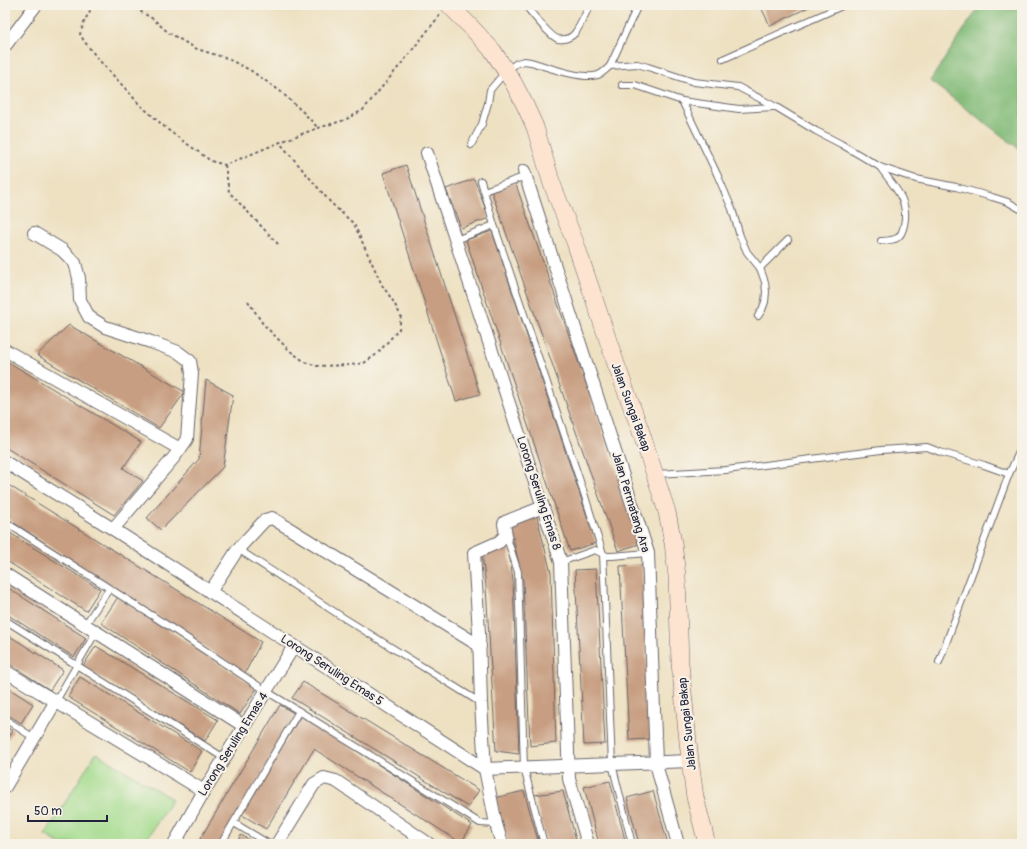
<svg xmlns="http://www.w3.org/2000/svg" width="1027" height="849" font-family="Pangolin,sans-serif">
<rect width="100%" height="100%" fill="#f7f3e8"/>
<filter id="ink" filterUnits="userSpaceOnUse"><feTurbulence type="fractalNoise" baseFrequency=".025" numOctaves="2"/><feDisplacementMap in="SourceGraphic" scale="8" xChannelSelector="R" yChannelSelector="G"/><feConvolveMatrix kernelMatrix="1 2 1 2 8 2 1 2 1" color-interpolation-filters="sRGB"/></filter>
<filter id="wash" filterUnits="userSpaceOnUse"><feTurbulence type="fractalNoise" baseFrequency=".012" numOctaves="4" result="noise"/><feDisplacementMap in="SourceGraphic" scale="16" xChannelSelector="R" yChannelSelector="G"/><feGaussianBlur stdDeviation="0.9" result="paint"/><feColorMatrix in="noise" values="0 0 0 0 0 0 0 0 0 0 0 0 0 0 0 0 0 1.4 0 .05"/><feComposite in="paint" operator="in"/></filter>
<g filter="url(#wash)">
<rect width="100%" height="100%" fill="#eee1c2"/>
<path fill="#a3db8d" stroke="#627e64" d="M96 753 172 799 144 844H61L45 835Z"/>
<path fill="#82bb78" stroke="#526e5a" d="M980 5H1022V151L930 81Z"/>
<g id="blocks">
<g fill="#c79e81">
<path d="M760 5H813L770 26Z"/>
<path d="M406 165 480 394 456 401 383 173Z"/>
<path d="M474 179 489 218 461 228 446 189Z"/>
<path d="M515 182 642 543 618 551 491 190Z"/>
<path d="M492 231 596 543 570 551 466 240Z"/>
<path d="M69 325 185 392 159 428 37 355Z"/>
<path d="M5 360 141 442 123 468 143 481 114 515 5 447Z"/>
<path d="M206 380 233 395 223 467 161 530 147 518 199 459Z"/>
<path d="M5 483 261 642 245 673 5 517Z"/>
<path d="M536 513 551 573 556 743 530 746 523 580 509 522Z"/>
<path d="M5 530 100 589 86 611 5 560Z"/>
<path d="M508 543 513 581 519 754 496 751 486 587 482 554Z"/>
<path d="M642 565 651 739 629 740 620 566Z"/>
<path d="M596 569 605 744 584 745 575 570Z"/>
<path d="M5 586 86 638 74 657 5 613Z"/>
<path d="M118 597 257 688 240 714 101 623Z"/>
<path d="M5 633 63 670 50 690 5 661Z"/>
<path d="M96 646 218 720 205 741 83 666Z"/>
<path d="M80 677 202 751 190 772 68 697Z"/>
<path d="M303 682 479 790 468 807 292 698Z"/>
<path d="M5 686 33 704 21 723 5 713Z"/>
<path d="M280 705 297 715 220 844H197Z"/>
<path d="M301 715 472 825 461 843 314 749 266 829 242 815Z"/>
<path d="M5 726 13 731 5 743Z"/>
<path d="M610 781 626 844H599L584 787Z"/>
<path d="M524 791 539 844H508L495 798Z"/>
<path d="M563 791 577 844H547L534 795Z"/>
<path d="M653 791 668 844H639L627 798Z"/>
<path d="M241 835 257 844H236Z"/>
</g>
</g>
</g>
<g filter="url(#ink)">
<use href="#blocks" fill-opacity="0" stroke="#69656a" stroke-width="1"/>
<g fill="none" stroke-linecap="round" stroke-linejoin="round">
<defs>
<g id="service">
<path d="M525 5C531 12 550 37 558 39 564 40 571 38 575 33 581 25 585 14 590 5"/>
<path d="M723 59 844 5"/>
<path d="M610 66 637 64 648 67 694 82 738 87 776 107 816 131 841 144 880 167 916 179 956 187 992 197 1008 202 1022 210"/>
<path d="M622 85H635L682 101 739 109 774 107"/>
<path d="M682 101 717 174 732 209 740 236 747 252 760 268 765 282 766 292 765 302 762 310 758 316"/>
<path d="M471 145 482 124 488 103 490 90 506 71 517 63 524 61 531 62C547 67 583 80 598 75 603 73 606 70 610 66L638 5"/>
<path d="M880 167C893 186 910 200 904 225 901 240 895 240 881 241"/>
<path d="M481 181 494 225 584 493 603 554 606 623 612 764 632 844"/>
<path d="M484 191 526 176"/>
<path d="M456 240 494 225"/>
<path d="M760 268 788 240"/>
<path d="M656 474 726 470 881 450 927 447 940 452 984 465 1009 474"/>
<path d="M5 522 167 625 266 691 299 711"/>
<path d="M506 535 518 572 524 768 544 844"/>
<path d="M238 549 344 618 481 703"/>
<path d="M561 562 595 550 607 556H612L648 553"/>
<path d="M5 620 224 758"/>
<path d="M85 625 109 589"/>
<path d="M939 662 1009 474 1022 446"/>
<path d="M56 701 96 632"/>
<path d="M5 719 34 738"/>
<path d="M234 823 269 844"/>
<path d="M221 844 299 711 480 823 496 824"/>
</g>
<g id="minor">
<path d="M5 46 36 5"/>
<path d="M427 153 561 562 569 779 588 844"/>
<path d="M524 171 648 553 656 762 659 775 678 844"/>
<path d="M34 233 62 250 75 263 79 278 80 300 89 317 105 327 151 342 178 352 190 361 192 373 187 439 175 456 113 529"/>
<path d="M5 350 180 449"/>
<path d="M5 462 113 529 485 769 690 761"/>
<path d="M5 574 244 726"/>
<path d="M210 592 238 549 265 520 272 518 480 646"/>
<path d="M5 671 204 791"/>
<path d="M5 787 56 701"/>
<path d="M174 844 204 791 294 646"/>
<path d="M277 844 314 784 324 778 336 781 429 844"/>
<path d="M502 844 496 824 485 769 481 703 479 633 474 553 499 542 506 535 504 524 505 522 543 507"/>
</g>
<path id="secondary" d="M449 5 470 26 493 51 513 82 524 103 535 127 552 184 575 242 616 364 640 429 667 512 673 543 677 576 680 663 690 761 695 797 707 844"/>
</defs>
<use href="#service" stroke="#69656a" stroke-width="8"/>
<use href="#minor" stroke="#69656a" stroke-width="14"/>
<use href="#secondary" stroke="#69656a" stroke-width="18"/>
<g stroke="#69656a" stroke-width="2" stroke-dasharray="3 3" stroke-linecap="butt">
<path d="M93 5 84 22 80 34 84 41 98 59 124 87 139 104 168 130 211 161 225 165 288 139 318 128 345 120 363 110 406 58 440 15"/>
<path d="M130 5 153 19 169 33 197 49 226 58 250 70 280 91 304 113 318 128"/>
<path d="M225 165 229 192 278 244"/>
<path d="M248 301 263 324 290 351 305 362 317 366 351 365 364 363 377 354 399 329 401 316 393 301 382 285 354 224 331 203 279 142"/>
</g>
<use href="#service" stroke="#fff" stroke-width="6"/>
<use href="#minor" stroke="#fff" stroke-width="12"/>
<use href="#secondary" stroke="#fde4d1" stroke-width="17"/>
</g>
</g>
<g text-anchor="middle" stroke-width="4" stroke-linejoin="round" paint-order="stroke">
<g font-size="12" fill="#22223b" stroke="#f7f3e8">
<text transform="translate(631 407) rotate(70)" y="4">Jalan Sungai Bakap</text>
<text transform="translate(539 493) rotate(72)" y="4">Lorong Seruling Emas 8</text>
<text transform="translate(631 502) rotate(73)" y="4">Jalan Permatang Ara</text>
<text transform="translate(332 670) rotate(33)" y="4">Lorong Seruling Emas 5</text>
<text transform="translate(687 724) rotate(-96)" y="4">Jalan Sungai Bakap</text>
<text transform="translate(233 744) rotate(-58)" y="4">Lorong Seruling Emas 4</text>
</g>
</g>
<rect width="1027" height="849" fill="none" stroke="#f7f3e8" stroke-width="20"/>
<path d="M28 815v6h79v-6" fill="none" stroke="#22223b" stroke-width="2"/>
<text x="34" y="815" font-size="12" fill="#22223b" stroke="#f7f3e8" stroke-width="3" paint-order="stroke">50 m</text>
</svg>
